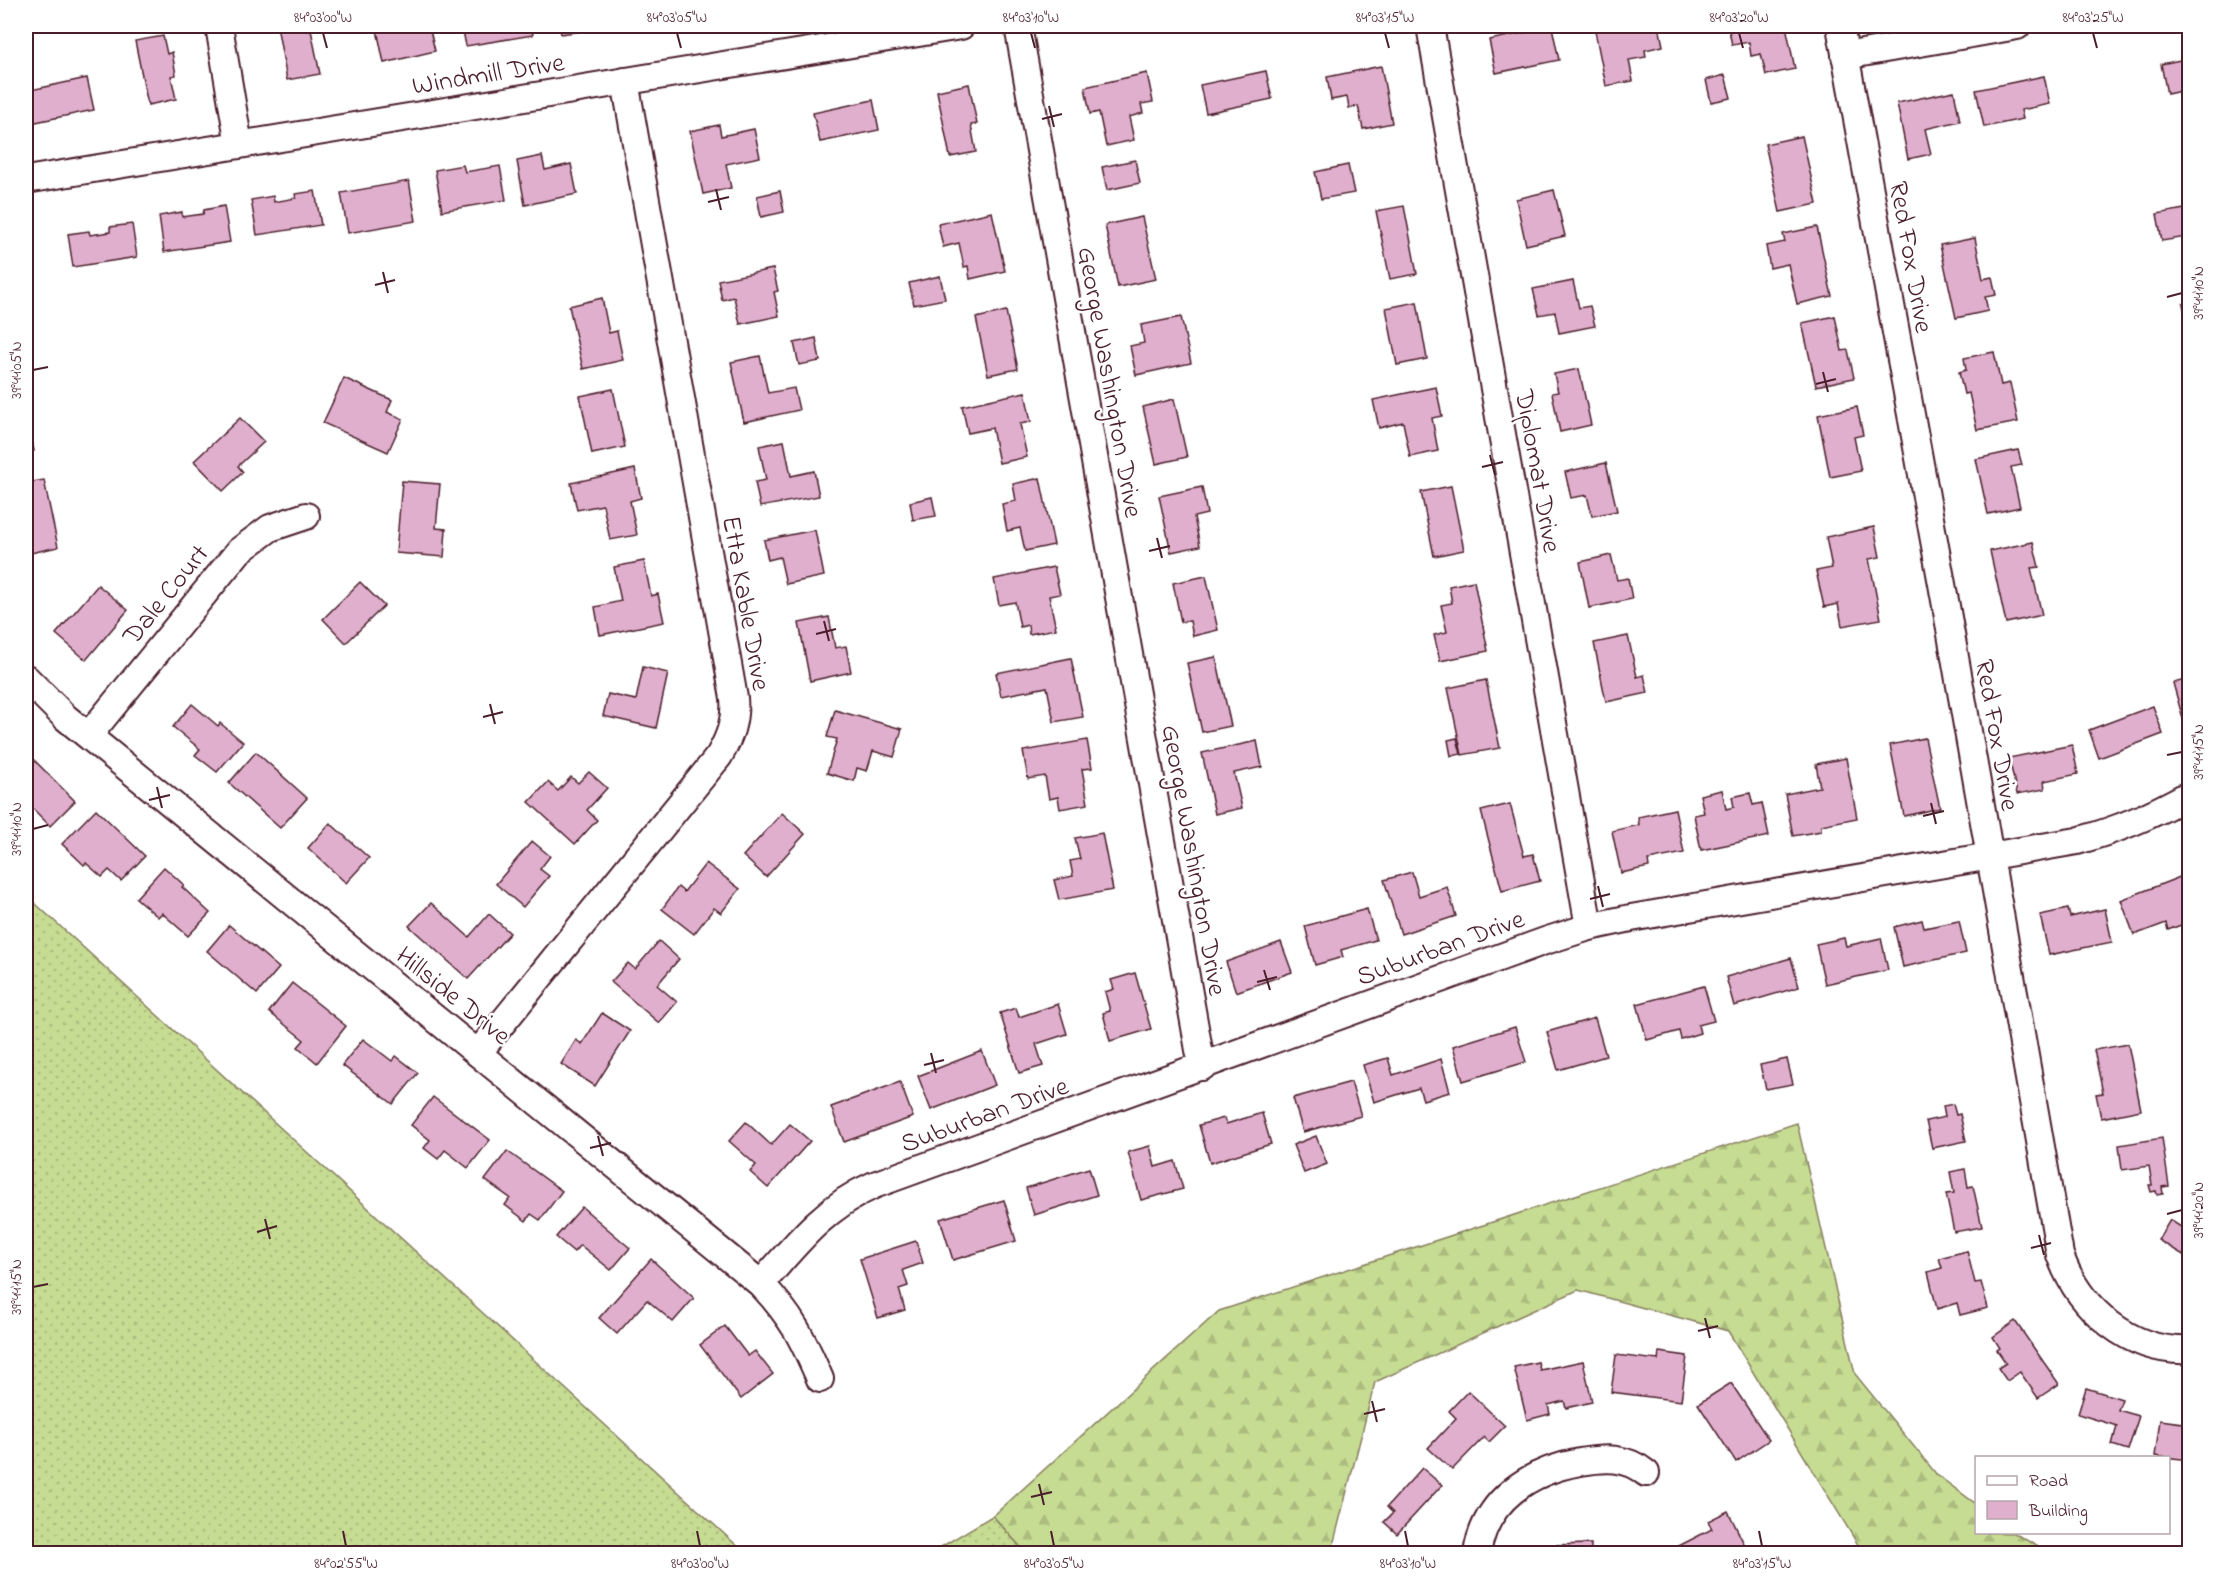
<svg xmlns="http://www.w3.org/2000/svg" width="2215" height="1579" font-family="'Indie Flower',sans-serif">
<defs>
<pattern id="grass-dots" width="8" height="8" patternUnits="userSpaceOnUse" patternTransform="scale(1.5)"><rect width="8" height="8" fill="#c5dc92"/><path d="M2 2h.1M6 6h.1" fill="none" stroke="#abbc7e" stroke-width="1.8" stroke-linecap="round"/></pattern>
<pattern id="forest-firs" width="22" height="20" patternUnits="userSpaceOnUse" patternTransform="scale(1.5)"><rect width="22" height="20" fill="#c5dc92"/><path d="M5 1l3.5 6h-7zM16 11l3.5 6h-7z" fill="#abbc7e"/></pattern>
</defs>
<rect width="100%" height="100%" fill="#fff"/>
<filter id="ink" filterUnits="userSpaceOnUse"><feTurbulence type="fractalNoise" baseFrequency=".0167" numOctaves="2"/><feDisplacementMap in="SourceGraphic" scale="12" xChannelSelector="R" yChannelSelector="G"/><feConvolveMatrix kernelMatrix="1 2 1 2 8 2 1 2 1" color-interpolation-filters="sRGB"/></filter>
<g filter="url(#ink)">
<g fill="url(#grass-dots)" stroke="#887e5e" stroke-width="1.5">
<path d="M26 895 745 1553H26Z"/>
<path d="M993 1516 1026 1553H931L992 1516Z"/>
</g>
<path fill="url(#forest-firs)" stroke="#887e5e" stroke-width="1.5" d="M1797 1123 1855 1374 1937 1475 1976 1504V1532L2014 1533 2049 1553H1863L1728 1331 1578 1290 1375 1382 1331 1553H1026L993 1516 1219 1311Z"/>
<g fill="#e0afcd" stroke="#4a1f2b" stroke-width="1.5">
<path d="M277 26H306L307 31 311 30 320 74 287 80Z"/>
<path d="M398 26H429L435 51 384 63 377 30Z"/>
<path d="M462 26H531L533 35 466 46Z"/>
<path d="M559 26H582V31L561 34Z"/>
<path d="M1594 26H1659L1663 46 1645 50 1646 57 1629 60 1633 81 1606 86Z"/>
<path d="M1728 26H1786L1795 69 1766 75 1761 54 1751 56 1749 42 1732 45Z"/>
<path d="M1552 27 1559 60 1496 73 1489 40Z"/>
<path d="M163 36 167 54 172 52 176 75 171 76 176 99 148 105 135 41Z"/>
<path d="M2190 58V89L2167 94 2161 64Z"/>
<path d="M1381 66 1392 123 1363 129 1358 106 1349 108 1347 97 1331 100 1327 77Z"/>
<path d="M1266 71 1272 99 1206 113 1200 85Z"/>
<path d="M1147 73 1153 102 1141 104 1143 113 1129 117 1134 140 1106 146 1099 112 1090 114 1085 87Z"/>
<path d="M1725 75 1731 98 1711 102 1706 80Z"/>
<path d="M2044 76 2050 104 2021 110 2023 119 1984 127 1976 90Z"/>
<path d="M87 78 94 110 26 124V91Z"/>
<path d="M969 84 977 124 971 125 976 152 950 157 937 91Z"/>
<path d="M1954 91 1960 121 1925 129 1931 154 1908 159 1897 103Z"/>
<path d="M873 100 879 130 820 142 813 113Z"/>
<path d="M719 125 721 136 754 129 760 157 726 164 731 188 703 194 690 131Z"/>
<path d="M1802 136 1817 204 1780 212 1765 144Z"/>
<path d="M542 156 545 170 571 164 577 194 525 205 517 161Z"/>
<path d="M1135 160 1140 183 1107 190 1102 167Z"/>
<path d="M463 165 465 172 500 166 506 200 442 211 435 170Z"/>
<path d="M1348 165 1354 193 1321 199 1315 172Z"/>
<path d="M409 181 416 221 348 233 341 193Z"/>
<path d="M1554 190 1565 236 1526 245 1516 199Z"/>
<path d="M315 191 321 225 257 235 251 200 273 196 274 202 296 198 295 194Z"/>
<path d="M780 191 784 212 761 217 757 196Z"/>
<path d="M224 206 230 242 164 252 159 216 182 212V217L203 214 204 210Z"/>
<path d="M1404 206 1417 274 1390 279 1376 211Z"/>
<path d="M2190 208V252L2186 237 2162 241 2157 214Z"/>
<path d="M992 212 1005 271 970 279 968 266 964 267 959 243 943 247 938 224Z"/>
<path d="M1142 217 1156 279 1118 287 1105 225Z"/>
<path d="M132 224 137 257 73 267 68 234 89 231 90 235 110 232V227Z"/>
<path d="M1817 227 1832 296 1797 304 1788 264 1770 268 1766 246 1785 242 1783 234Z"/>
<path d="M1975 238 1983 279 1992 277 1996 295 1985 297 1988 311 1956 318 1940 245Z"/>
<path d="M773 269 778 291 774 292 779 316 740 324 734 297 722 300 718 280Z"/>
<path d="M940 276 945 299 914 305 909 283Z"/>
<path d="M1573 281 1579 308 1590 306 1595 326 1559 333 1555 312 1539 315 1533 289Z"/>
<path d="M602 298 609 333 617 331 623 360 583 369 569 306Z"/>
<path d="M1417 302 1427 359 1397 365 1386 308Z"/>
<path d="M2190 302V336L2183 304Z"/>
<path d="M1006 311 1018 369 988 375 976 318Z"/>
<path d="M1835 316 1842 351 1848 350 1854 378 1816 386 1802 323Z"/>
<path d="M1181 317 1191 363 1136 375 1130 346 1144 343 1141 325Z"/>
<path d="M816 338 820 361 799 365 794 343Z"/>
<path d="M1994 352 2001 385 2010 383 2018 422 1977 430 1969 393 1964 394 1959 372 1966 370 1964 358Z"/>
<path d="M760 356 768 393 794 388 799 410 744 422 731 362Z"/>
<path d="M1579 369 1591 425 1560 432 1552 393 1558 392 1554 374Z"/>
<path d="M344 378 392 400 387 412 403 419 388 452 323 423Z"/>
<path d="M1436 387 1442 416 1432 418 1438 451 1410 457 1403 422 1379 428 1373 400Z"/>
<path d="M613 389 625 447 592 454 580 396Z"/>
<path d="M1025 392 1031 422 1020 424 1027 457 999 463 992 428 968 433 962 406Z"/>
<path d="M1174 399 1187 457 1156 464 1143 407Z"/>
<path d="M1857 407 1863 435 1854 437 1861 471 1830 477 1818 415Z"/>
<path d="M26 408 34 451 26 453Z"/>
<path d="M240 418 264 442 238 466 243 472 223 491 194 461Z"/>
<path d="M784 441 791 476 814 471 819 496 760 507 755 482 766 480 759 446Z"/>
<path d="M2018 450 2022 465 2011 467 2020 507 1988 514 1976 459Z"/>
<path d="M1606 463 1617 511 1592 516 1587 495 1571 498 1565 472Z"/>
<path d="M635 469 641 498 630 501 637 535 610 540 603 505 577 510 571 483Z"/>
<path d="M1040 478 1054 545 1025 551 1020 528 1007 531 1002 504 1016 501 1013 484Z"/>
<path d="M44 480 58 547 26 554V483Z"/>
<path d="M402 481 440 484 436 528 446 529 444 557 396 553Z"/>
<path d="M1451 486 1464 550 1434 556 1421 492Z"/>
<path d="M1202 487 1207 514 1194 517 1200 546 1171 552 1159 496Z"/>
<path d="M932 497 936 516 913 520 910 502Z"/>
<path d="M1874 527 1880 557 1869 559 1881 619 1842 626 1838 604 1824 607 1816 571 1832 568 1826 537Z"/>
<path d="M815 530 824 576 786 584 780 557 768 560 764 540Z"/>
<path d="M2033 542 2039 567 2031 568 2042 615 2006 623 1990 551Z"/>
<path d="M1611 555 1617 580 1628 578 1632 599 1589 608 1580 562Z"/>
<path d="M644 561 651 596 658 594 664 622 600 635 595 607 621 601 614 567Z"/>
<path d="M1054 567 1060 594 1049 596 1056 629 1029 634 1028 625 1020 627 1015 602 999 605 994 579Z"/>
<path d="M1206 576 1218 630 1193 636 1190 621 1181 622 1173 583Z"/>
<path d="M1474 581 1488 651 1440 661 1434 635 1447 632 1441 605 1452 603 1449 586Z"/>
<path d="M360 582 384 606 346 643 323 619Z"/>
<path d="M98 585 128 610 86 660 56 634Z"/>
<path d="M829 617 835 648 846 646 851 672 810 681 799 623Z"/>
<path d="M1628 636 1637 677 1644 675 1648 693 1606 702 1594 643Z"/>
<path d="M1216 657 1231 726 1202 732 1187 663Z"/>
<path d="M1071 658 1083 717 1054 722 1047 687 1001 696 996 673Z"/>
<path d="M643 667 668 673 656 728 603 716 608 694 636 700Z"/>
<path d="M2190 679V718L2183 719 2173 683Z"/>
<path d="M1486 680 1500 748 1462 755 1448 688Z"/>
<path d="M192 704 218 726 220 723 243 742 217 772 195 755 200 749 173 727Z"/>
<path d="M2153 706 2163 734 2099 758 2089 730Z"/>
<path d="M835 710 902 729 894 757 873 751 867 771 857 768 854 781 827 773 837 739 827 737Z"/>
<path d="M1457 738 1461 754 1451 756 1448 740Z"/>
<path d="M1925 738 1940 808 1904 816 1890 745Z"/>
<path d="M1087 740 1092 768 1082 769 1088 804 1060 809 1058 797 1049 799 1045 776 1028 779 1023 751Z"/>
<path d="M1257 741 1262 767 1234 773 1242 808 1215 814 1202 753Z"/>
<path d="M2072 745 2078 774 2044 781 2045 789 2017 794 2009 758Z"/>
<path d="M256 752 307 798 280 828 229 783Z"/>
<path d="M30 756 75 801 50 826 26 802V760Z"/>
<path d="M1846 758 1857 818 1821 825V831L1793 836 1785 794 1820 787 1816 764Z"/>
<path d="M589 772 607 788 587 810 597 820 575 844 529 802 548 782 558 791 571 777 578 783Z"/>
<path d="M1722 790 1726 809 1734 807 1732 797 1750 793 1753 805 1762 803 1769 836 1701 850 1694 815 1704 813 1700 795Z"/>
<path d="M1510 804 1524 856 1533 854 1540 881 1502 891 1481 811Z"/>
<path d="M96 809 145 856 121 881 109 870 102 877 86 863 84 865 62 844Z"/>
<path d="M1675 809 1684 853 1648 860 1649 867 1621 873 1612 831 1639 825 1638 817Z"/>
<path d="M782 813 805 834 766 877 743 856Z"/>
<path d="M330 823 369 858 346 883 308 848Z"/>
<path d="M1102 833 1113 890 1059 900 1054 880 1073 876 1070 861 1080 859 1075 838Z"/>
<path d="M532 841 550 856 540 869 549 876 523 907 496 884Z"/>
<path d="M706 863 740 889 721 913 714 908 694 934 662 909 678 887 684 892Z"/>
<path d="M164 867 184 885 182 887 210 913 188 936 162 913 158 917 136 898Z"/>
<path d="M1412 872 1419 896 1447 887 1456 916 1401 934 1384 880Z"/>
<path d="M2185 875 2190 886V912L2183 915 2186 923 2168 930 2166 923 2134 935 2121 900Z"/>
<path d="M431 903 469 937 489 914 510 933 468 979 409 926Z"/>
<path d="M1367 909 1376 940 1341 950 1343 957 1315 965 1305 926Z"/>
<path d="M2068 909 2070 917 2105 909 2112 942 2049 955 2040 915Z"/>
<path d="M1922 920 1924 928 1959 921 1966 953 1903 967 1894 927Z"/>
<path d="M229 925 279 968 257 994 207 951Z"/>
<path d="M1844 938 1846 946 1881 938 1888 970 1825 984 1816 944Z"/>
<path d="M659 941 679 959 657 985 677 1002 659 1023 611 982 628 963 635 969Z"/>
<path d="M1281 942 1292 972 1236 992 1226 962Z"/>
<path d="M1791 958 1799 987 1734 1006 1726 977Z"/>
<path d="M1135 973 1151 1029 1110 1041 1103 1013 1110 1011 1105 992 1114 989 1111 980Z"/>
<path d="M292 983 346 1026 317 1063 298 1047 304 1040 269 1012Z"/>
<path d="M1704 986 1714 1021 1698 1025 1700 1033 1681 1039 1679 1031 1647 1040 1637 1004Z"/>
<path d="M1058 1004 1067 1034 1036 1044 1043 1066 1019 1073 1000 1013 1016 1008 1019 1017Z"/>
<path d="M602 1013 630 1031 595 1086 561 1064 576 1040 582 1044Z"/>
<path d="M1595 1018 1606 1056 1558 1070 1547 1032Z"/>
<path d="M1515 1027 1526 1062 1463 1081 1453 1046Z"/>
<path d="M363 1039 392 1061 396 1056 418 1073 393 1104 342 1065Z"/>
<path d="M2128 1044 2141 1110 2101 1118 2096 1094 2103 1093 2094 1050Z"/>
<path d="M982 1051 995 1085 931 1110 918 1076Z"/>
<path d="M1388 1058 1393 1075 1441 1059 1450 1092 1423 1100 1419 1088 1374 1102 1363 1065Z"/>
<path d="M1787 1059 1793 1084 1766 1089 1760 1065Z"/>
<path d="M900 1082 913 1117 844 1142 831 1107Z"/>
<path d="M1351 1082 1361 1116 1303 1132 1293 1098Z"/>
<path d="M433 1097 490 1140 468 1168 445 1150 438 1159 424 1148 430 1140 411 1125Z"/>
<path d="M1953 1104 1956 1115 1960 1114 1966 1141 1932 1148 1926 1121 1945 1117 1943 1106Z"/>
<path d="M1262 1113 1271 1144 1210 1163 1199 1125 1224 1118 1226 1124Z"/>
<path d="M746 1122 771 1145 790 1124 810 1141 768 1188 750 1172 756 1165 729 1141Z"/>
<path d="M1316 1136 1327 1164 1304 1173 1293 1145Z"/>
<path d="M2162 1138 2169 1186 2162 1187 2163 1194 2157 1195 2156 1191 2151 1192 2149 1185H2152L2149 1166 2122 1170 2119 1145Z"/>
<path d="M1150 1146 1155 1167 1175 1161 1183 1189 1141 1200 1128 1152Z"/>
<path d="M507 1151 562 1191 540 1220 531 1214 526 1221 505 1205 510 1198 485 1180Z"/>
<path d="M1089 1168 1097 1195 1034 1215 1026 1188Z"/>
<path d="M1965 1169 1968 1187 1973 1186 1982 1227 1954 1232 1946 1194 1954 1193 1950 1172Z"/>
<path d="M1004 1200 1016 1241 953 1260 940 1219Z"/>
<path d="M582 1207 630 1248 611 1270 580 1245 574 1252 556 1237Z"/>
<path d="M2190 1219V1259L2158 1240 2170 1220 2184 1229Z"/>
<path d="M916 1241 923 1263 903 1270 908 1286 899 1289 905 1310 878 1318 860 1259Z"/>
<path d="M1967 1251 1975 1283 1981 1282 1988 1308 1960 1315 1957 1303 1937 1309 1928 1272 1942 1268 1939 1258Z"/>
<path d="M651 1259 694 1298 673 1322 647 1300 617 1334 599 1318Z"/>
<path d="M2015 1321 2059 1384 2038 1398 2020 1372 2007 1381 1998 1368 2006 1363 1997 1350 2000 1348 1993 1337Z"/>
<path d="M725 1326 748 1356 755 1351 773 1374 741 1399 700 1345Z"/>
<path d="M1659 1352 1687 1356 1681 1401 1611 1392 1616 1355 1658 1360Z"/>
<path d="M1583 1361 1592 1402 1566 1408 1564 1401 1548 1405 1550 1414 1527 1420 1514 1367 1538 1362 1540 1370Z"/>
<path d="M1731 1383 1769 1440 1736 1462 1698 1404Z"/>
<path d="M2086 1388 2122 1399 2118 1410 2139 1416 2128 1450 2112 1445 2117 1426 2078 1414Z"/>
<path d="M1468 1391 1505 1426 1489 1442 1484 1437 1452 1470 1428 1448 1456 1418 1449 1411Z"/>
<path d="M2160 1420 2190 1424V1460L2155 1456Z"/>
<path d="M1422 1468 1442 1485 1397 1534 1384 1522 1393 1513 1387 1507Z"/>
<path d="M1728 1511 1749 1554H1672L1671 1550 1712 1529 1708 1521Z"/>
<path d="M1591 1544V1554H1550V1545Z"/>
</g>
<g fill="none" stroke-linecap="round" stroke-linejoin="round">
<defs>
<g id="minor">
<path d="M219 26 239 145"/>
<path d="M1018 26 1202 1067"/>
<path d="M1430 26 1589 927"/>
<path d="M1840 26 1946 606 2060 1255C2079 1309 2130 1353 2190 1350"/>
<path d="M1845 56 2017 26"/>
<path d="M26 180 961 26"/>
<path d="M26 678 65 717 761 1284C792 1317 802 1337 820 1379"/>
<path d="M89 735 239 551 270 528 306 516"/>
<path d="M478 1053 719 756C730 737 736 720 734 698L625 81"/>
<path d="M761 1284C795 1245 824 1207 874 1185L1545 941 1589 927 1631 918 2077 841C2120 829 2150 816 2190 794"/>
<path d="M1477 1554C1485 1499 1530 1471 1580 1462 1605 1458 1625 1456 1646 1473"/>
</g>
</defs>
<use href="#minor" stroke="#4a1f2b" stroke-width="30"/>
<use href="#minor" stroke="#fff" stroke-width="26"/>
</g>
</g>
<path fill="none" stroke="#4a1f2b" stroke-width="2" d="M323 33 327 48M677 33 681 48M1031 33 1035 48M1385 33 1389 48M1739 33 1743 48M2093 33 2097 48M1049 106 1054 127M1042 119 1062 114M716 189 721 210M708 202 729 197M383 272 388 293M375 285 395 280M2167 297 2182 293M33 370 48 367M1823 372 1828 392M1816 384 1836 379M1490 455 1495 475M1482 467 1503 462M1157 538 1162 558M1149 551 1170 546M824 621 829 641M816 634 836 629M490 704 495 724M483 717 503 712M2167 755 2182 752M157 787 162 808M149 800 170 795M1931 803 1936 824M1923 816 1944 811M33 829 48 825M1598 886 1603 907M1590 899 1610 894M1264 970 1270 990M1257 982 1277 977M931 1053 936 1073M924 1065 944 1060M598 1136 603 1156M590 1148 611 1143M2167 1214 2182 1210M265 1219 270 1239M257 1232 277 1226M2039 1235 2044 1255M2031 1248 2051 1243M33 1287 48 1284M1705 1318 1710 1338M1698 1331 1718 1326M1372 1401 1377 1422M1364 1414 1385 1409M1039 1484 1044 1505M1031 1497 1052 1492M343 1531 346 1546M697 1531 700 1546M1051 1531 1054 1546M1405 1531 1408 1546M1759 1531 1762 1546"/>
<g text-anchor="middle" stroke-width="5" stroke-linejoin="round" paint-order="stroke">
<g font-size="27" fill="#4a1f2b" stroke="#fff">
<text transform="translate(488 73) rotate(-9)" y="9">Windmill Drive</text>
<text transform="translate(1912 257) rotate(80)" y="9">Red Fox Drive</text>
<text transform="translate(1111 382) rotate(80)" y="9">George Washington Drive</text>
<text transform="translate(1539 471) rotate(80)" y="9">Diplomat Drive</text>
<text transform="translate(165 594) rotate(-51)" y="9">Dale Court</text>
<text transform="translate(747 603) rotate(80)" y="9">Etta Kable Drive</text>
<text transform="translate(1998 735) rotate(80)" y="9">Red Fox Drive</text>
<text transform="translate(1195 860) rotate(80)" y="9">George Washington Drive</text>
<text transform="translate(1440 947) rotate(-20)" y="9">Suburban Drive</text>
<text transform="translate(454 995) rotate(39)" y="9">Hillside Drive</text>
<text transform="translate(984 1114) rotate(-20)" y="9">Suburban Drive</text>
</g>
</g>
<rect width="2215" height="1579" fill="none" stroke="#fff" stroke-width="66"/>
<rect x="1975" y="1456" width="195" height="78" fill="#ffffff" stroke="#b7a5aa" stroke-width="1.5"/>
<rect x="1987" y="1476" width="30" height="9" fill="#ffffff" stroke="#b7a5aa" stroke-width="1.5"/>
<text x="2029" y="1486" font-size="18" fill="#4a1f2b">Road</text>
<rect x="1987" y="1501" width="30" height="18" fill="#e0afcd" stroke="#b7a5aa" stroke-width="1.5"/>
<text x="2029" y="1516" font-size="18" fill="#4a1f2b">Building</text>
<rect x="33" y="33" width="2149" height="1513" fill="none" stroke="#4a1f2b" stroke-width="2"/>
<g font-size="15" text-anchor="middle" fill="#4a1f2b">
<text x="323" y="22">84°03'00"W</text>
<text x="677" y="22">84°03'05"W</text>
<text x="1031" y="22">84°03'10"W</text>
<text x="1385" y="22">84°03'15"W</text>
<text x="1739" y="22">84°03'20"W</text>
<text x="2093" y="22">84°03'25"W</text>
<text transform="translate(2198 293) rotate(-90)" y="5">39°44'10"N</text>
<text transform="translate(16 370) rotate(-90)" y="5">39°44'05"N</text>
<text transform="translate(2198 752) rotate(-90)" y="5">39°44'15"N</text>
<text transform="translate(16 829) rotate(-90)" y="5">39°44'10"N</text>
<text transform="translate(2198 1210) rotate(-90)" y="5">39°44'20"N</text>
<text transform="translate(16 1287) rotate(-90)" y="5">39°44'15"N</text>
<text x="346" y="1568">84°02'55"W</text>
<text x="700" y="1568">84°03'00"W</text>
<text x="1054" y="1568">84°03'05"W</text>
<text x="1408" y="1568">84°03'10"W</text>
<text x="1762" y="1568">84°03'15"W</text>
</g>
</svg>
